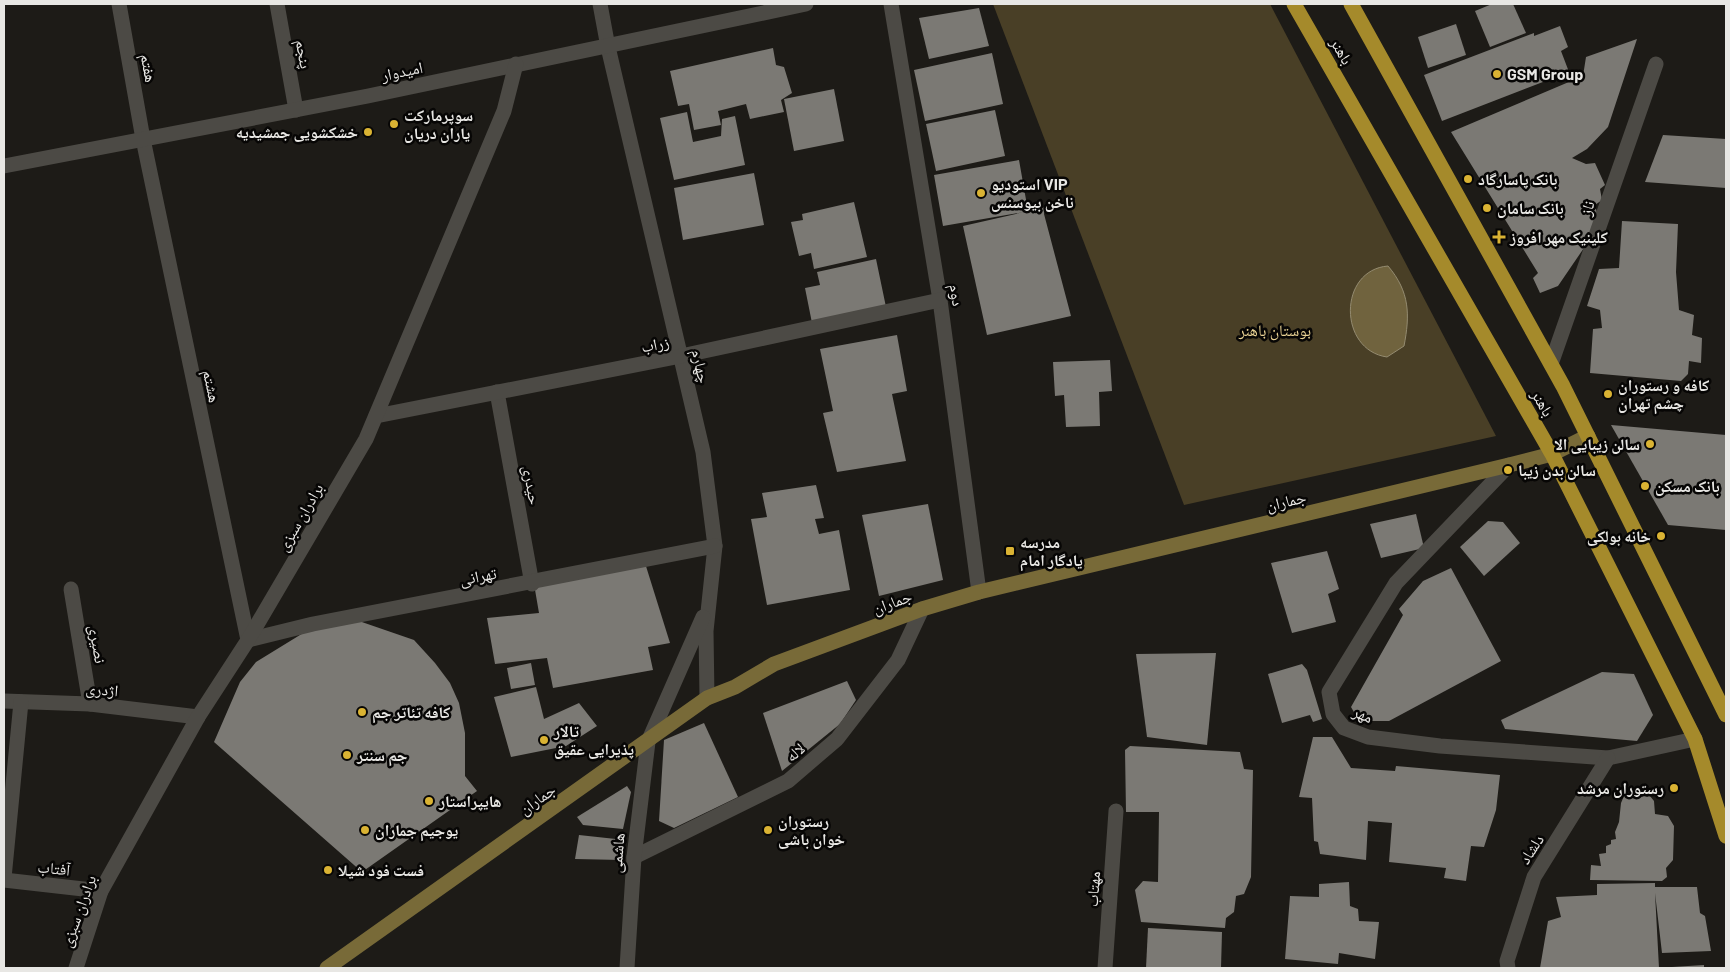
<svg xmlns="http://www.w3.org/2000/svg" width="1730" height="972" font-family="Barlow,'Noto Naskh Arabic',sans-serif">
<rect width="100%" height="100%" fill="#1d1b17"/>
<path fill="#493f26" d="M993 4H1270L1496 436 1184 505Z"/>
<path fill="#70633e" stroke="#948b70" d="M1388 266C1410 292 1410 315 1404 346L1387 357C1338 350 1338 270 1388 266Z"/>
<g fill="#7b7974">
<path d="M1492 4H1513L1526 33 1490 47 1475 11Z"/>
<path d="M979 8 989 46 929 59 919 18Z"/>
<path d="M1456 24 1466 55 1428 68 1418 37Z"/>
<path d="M1560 26 1568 47 1561 51 1569 72 1442 121 1424 75 1534 33V36Z"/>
<path d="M1637 39 1608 127 1587 149 1572 158 1586 164 1595 163 1605 185 1600 189 1602 200 1595 205 1597 213 1588 242 1558 286 1540 293 1533 278 1538 273 1451 132 1583 76 1586 57Z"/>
<path d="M773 48 776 65 784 67 792 93 781 100 784 112 750 119 746 104 718 111 721 125 694 130 689 104 678 106 670 71Z"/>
<path d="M992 53 1003 104 925 121 914 70Z"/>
<path d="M834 89 844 141 794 151 784 99Z"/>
<path d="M995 110 1005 156 936 171 926 124Z"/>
<path d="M687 112 693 142 721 136 722 119 735 116 745 165 674 180 660 118Z"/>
<path d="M1663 135 1726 139V188L1645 182Z"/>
<path d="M1019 160 1028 211 1045 207 1044 214 1071 316 987 335 963 226 1024 212 943 226 934 175Z"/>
<path d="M754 173 764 225 683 240 674 188Z"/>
<path d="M854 202 867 257 814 269 811 253 799 256 791 222 803 220 802 214Z"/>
<path d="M1622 221 1678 224 1676 272 1679 310 1694 315 1692 335 1702 338 1701 363 1689 361 1688 374 1681 381 1590 373 1593 329 1602 328 1600 310 1587 306 1599 269 1619 268Z"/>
<path d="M876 259 886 307 812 323 805 288 820 285 817 272Z"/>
<path d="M897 335 907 391 892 394 906 461 837 472 823 413 833 411 820 349Z"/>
<path d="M1110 360 1112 391 1099 392 1100 426 1066 427 1064 395 1055 396 1053 362Z"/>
<path d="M1611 425 1726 435V530L1668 525Z"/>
<path d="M816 485 824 518 815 519 819 534 839 530 850 590 767 605 751 519 767 517 762 493Z"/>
<path d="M928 504 943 580 879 596 862 515Z"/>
<path d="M1416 514 1424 548 1381 558 1370 524Z"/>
<path d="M1488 521 1503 522 1520 543 1484 576 1460 547Z"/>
<path d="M1327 551 1339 589 1328 594 1336 622 1292 633 1271 563Z"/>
<path d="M645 563 670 643 648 647 653 670 553 688 547 658 495 664 487 618 539 613 534 584Z"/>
<path d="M1451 568 1501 661 1389 721H1359L1351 707 1403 615 1399 609 1423 581Z"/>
<path d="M356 620 414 640 435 663 450 683 459 703 465 733V776L477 791 362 872 214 742 240 682 256 662 313 627Z"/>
<path d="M1216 653 1207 745 1147 737 1136 654Z"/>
<path d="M531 663 535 685 511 689 507 668Z"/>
<path d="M1302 664 1307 670 1322 719 1313 722 1310 715 1282 723 1268 674Z"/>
<path d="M1602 672 1634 674 1653 715 1637 741 1505 729 1501 720Z"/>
<path d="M847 681 856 700 840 724 782 771 763 713Z"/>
<path d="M536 687 544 719 579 703 597 726 566 746 511 757 494 697Z"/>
<path d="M704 723 738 797 674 828 659 821 664 740Z"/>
<path d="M1313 737H1332L1351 768 1395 771 1396 766 1500 775 1496 810 1484 847 1471 846 1466 881 1444 878 1446 868 1389 862 1392 823 1368 821 1366 860 1320 854 1318 842 1314 841 1312 798 1299 797Z"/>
<path d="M1130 746 1240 752 1244 769 1253 770 1251 877 1244 894 1236 896 1234 912 1226 918 1225 928 1141 922 1135 890 1143 881 1158 882 1159 812H1126L1125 750Z"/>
<path d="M627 786 631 792 623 829 583 825 577 817Z"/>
<path d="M1633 790H1645L1654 801 1655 814 1668 816 1674 826 1673 860 1666 868 1667 877 1662 881 1590 880 1591 865 1601 866 1599 854 1606 853V846L1611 844V840L1616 839 1615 832 1619 822 1621 803 1624 796Z"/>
<path d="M579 835 625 840 621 860 575 859Z"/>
<path d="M1349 882 1350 906 1358 909 1359 921 1379 922 1375 959 1339 953 1338 964 1285 959 1290 896 1319 897V884Z"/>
<path d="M1655 883V887H1697L1700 913 1705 916 1711 951 1662 953 1655 893 1659 968H1540L1548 921 1561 917 1556 897 1597 895V884Z"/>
<path d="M1148 928 1222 932 1221 968H1146Z"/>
<path d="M1704 965V968H1672V967Z"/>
</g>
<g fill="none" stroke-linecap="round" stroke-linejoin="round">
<g stroke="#4c4a45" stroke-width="15">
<path d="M119 4 143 139 248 640"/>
<path d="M277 4 296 110"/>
<path d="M600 4 608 47 703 452 715 546 706 631 707 698"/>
<path d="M891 4 940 300 979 592"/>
<path d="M4 166 368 96 806 4"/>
<path d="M1551 364 1656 64"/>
<path d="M497 392 532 584"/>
<path d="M376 416 681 356 940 300"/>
<path d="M1509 465 1396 583 1329 692 1333 714 1344 728 1368 737 1440 746 1608 758 1695 739"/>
<path d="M71 589 90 704"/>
<path d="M248 640 313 624 715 546"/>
<path d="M4 701 90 704 198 717"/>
<path d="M634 857 788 781 837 739 898 660 922 609"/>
<path d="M4 878 21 702"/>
<path d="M4 880 101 891"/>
<path d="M76 968 101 891 198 717 248 640 366 439 504 111 516 64"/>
<path d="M627 968 634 857 648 742 703 617"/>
<path d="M1105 968 1116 811"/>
<path d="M1508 968 1507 961 1534 877 1608 758"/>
</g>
<path stroke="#786a38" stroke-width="15" d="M327 968 707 698 735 687 774 664 922 609 979 592 1509 465 1552 454 1588 436"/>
<g stroke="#a58a2b" stroke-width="15">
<path d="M1294 4 1552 454 1695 739 1726 836"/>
<path d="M1351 4 1563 386 1726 715"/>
</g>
</g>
<g fill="#dab333" stroke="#070605" stroke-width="2">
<circle cx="1497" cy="74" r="5"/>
<circle cx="394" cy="124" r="5"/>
<circle cx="368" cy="132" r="5"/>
<circle cx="1468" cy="179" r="5"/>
<circle cx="981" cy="193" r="5"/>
<circle cx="1487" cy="208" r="5"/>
<path d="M1496.5 229.5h5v5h5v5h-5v5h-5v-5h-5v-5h5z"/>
<circle cx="1608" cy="394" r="5"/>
<circle cx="1650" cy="444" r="5"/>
<circle cx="1508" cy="470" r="5"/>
<circle cx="1645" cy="486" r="5"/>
<circle cx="1661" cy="536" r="5"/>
<rect x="1005" y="546" width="10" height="10" rx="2.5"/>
<circle cx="362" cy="712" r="5"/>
<circle cx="544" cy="740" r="5"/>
<circle cx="347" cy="755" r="5"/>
<circle cx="1674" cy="788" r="5"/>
<circle cx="429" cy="801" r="5"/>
<circle cx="365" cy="830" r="5"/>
<circle cx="768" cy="830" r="5"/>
<circle cx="328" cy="870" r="5"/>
</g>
<g text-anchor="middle" stroke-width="5" stroke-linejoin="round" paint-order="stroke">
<g font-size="16" fill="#e8e7e4" stroke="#070605">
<text transform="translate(1342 51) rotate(60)" y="6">باهنر</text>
<text transform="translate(304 54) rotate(80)" y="6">پنجم</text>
<text transform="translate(149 68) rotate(80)" y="6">هفتم</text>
<text transform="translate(402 71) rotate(-12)" y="6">امیدوار</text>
<text transform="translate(1587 208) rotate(-71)" y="6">ناز</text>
<text transform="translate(957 295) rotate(81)" y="6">دوم</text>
<text transform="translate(655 344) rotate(-11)" y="6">زراب</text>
<text transform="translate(701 366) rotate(77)" y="6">چهارم</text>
<text transform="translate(212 386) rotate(78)" y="6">هشتم</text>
<text transform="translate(1543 403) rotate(60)" y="6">باهنر</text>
<text transform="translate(532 485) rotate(80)" y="6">حیدری</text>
<text transform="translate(1286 501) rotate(-13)" y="6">جماران</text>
<text transform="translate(300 517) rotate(-60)" y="6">برادران سبزی</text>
<text transform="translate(478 576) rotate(-11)" y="6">تهرانی</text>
<text transform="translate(892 602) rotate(-20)" y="6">جماران</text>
<text transform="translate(98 644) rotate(81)" y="6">نصیری</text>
<text transform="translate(102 689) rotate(5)" y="6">اژدری</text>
<text transform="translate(1363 714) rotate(24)" y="6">مهر</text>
<text transform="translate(795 752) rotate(-40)" y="6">لاله</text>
<text transform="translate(537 799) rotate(-35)" y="6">جماران</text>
<text transform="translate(1531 849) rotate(-57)" y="6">دلشاد</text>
<text transform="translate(617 853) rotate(-85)" y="6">هاشمی</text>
<text transform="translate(54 868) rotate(6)" y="6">آفتاب</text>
<text transform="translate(1093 889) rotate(-86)" y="6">مهتاب</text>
<text transform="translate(78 911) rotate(-70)" y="6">برادران سبزی</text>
</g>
<g font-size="16" font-weight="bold" fill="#e8e7e4" stroke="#070605" text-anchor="start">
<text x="1507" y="80">GSM Group</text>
<text x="404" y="121">سوپرمارکت<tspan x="404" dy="18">یاران دریان</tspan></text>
<text x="358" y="138" text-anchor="end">خشکشویی جمشیدیه</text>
<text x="1478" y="185">بانک پاسارگاد</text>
<text x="991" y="190">استودیو VIP<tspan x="991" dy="18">ناخن بیوسنس</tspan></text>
<text x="1497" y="214">بانک سامان</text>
<text x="1510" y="243">کلینیک مهر افروز</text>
<text x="1618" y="391">کافه و رستوران<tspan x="1618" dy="18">چشم تهران</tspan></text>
<text x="1640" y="450" text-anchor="end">سالن زیبایی الا</text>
<text x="1518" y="476">سالن بدن زیبا</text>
<text x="1655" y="492">بانک مسکن</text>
<text x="1651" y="542" text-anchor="end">خانه بولکی</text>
<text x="1020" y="548">مدرسه<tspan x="1020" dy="18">یادگار امام</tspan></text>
<text x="372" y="718">کافه تئاتر جم</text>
<text x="554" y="737">تالار<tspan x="554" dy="18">پذیرایی عقیق</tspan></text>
<text x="357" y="761">جم سنتر</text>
<text x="1664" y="794" text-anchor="end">رستوران مرشد</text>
<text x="439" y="807">هایپراستار</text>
<text x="778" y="827">رستوران<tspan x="778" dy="18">خوان باشی</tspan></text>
<text x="375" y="836">یوجیم جماران</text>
<text x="338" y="876">فست فود شیلا</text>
</g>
<g font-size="16" fill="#ead394" stroke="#070605">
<text x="1275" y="336">بوستان باهنر</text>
</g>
</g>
<rect width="1730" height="972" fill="none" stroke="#e8e7e4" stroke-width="10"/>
</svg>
